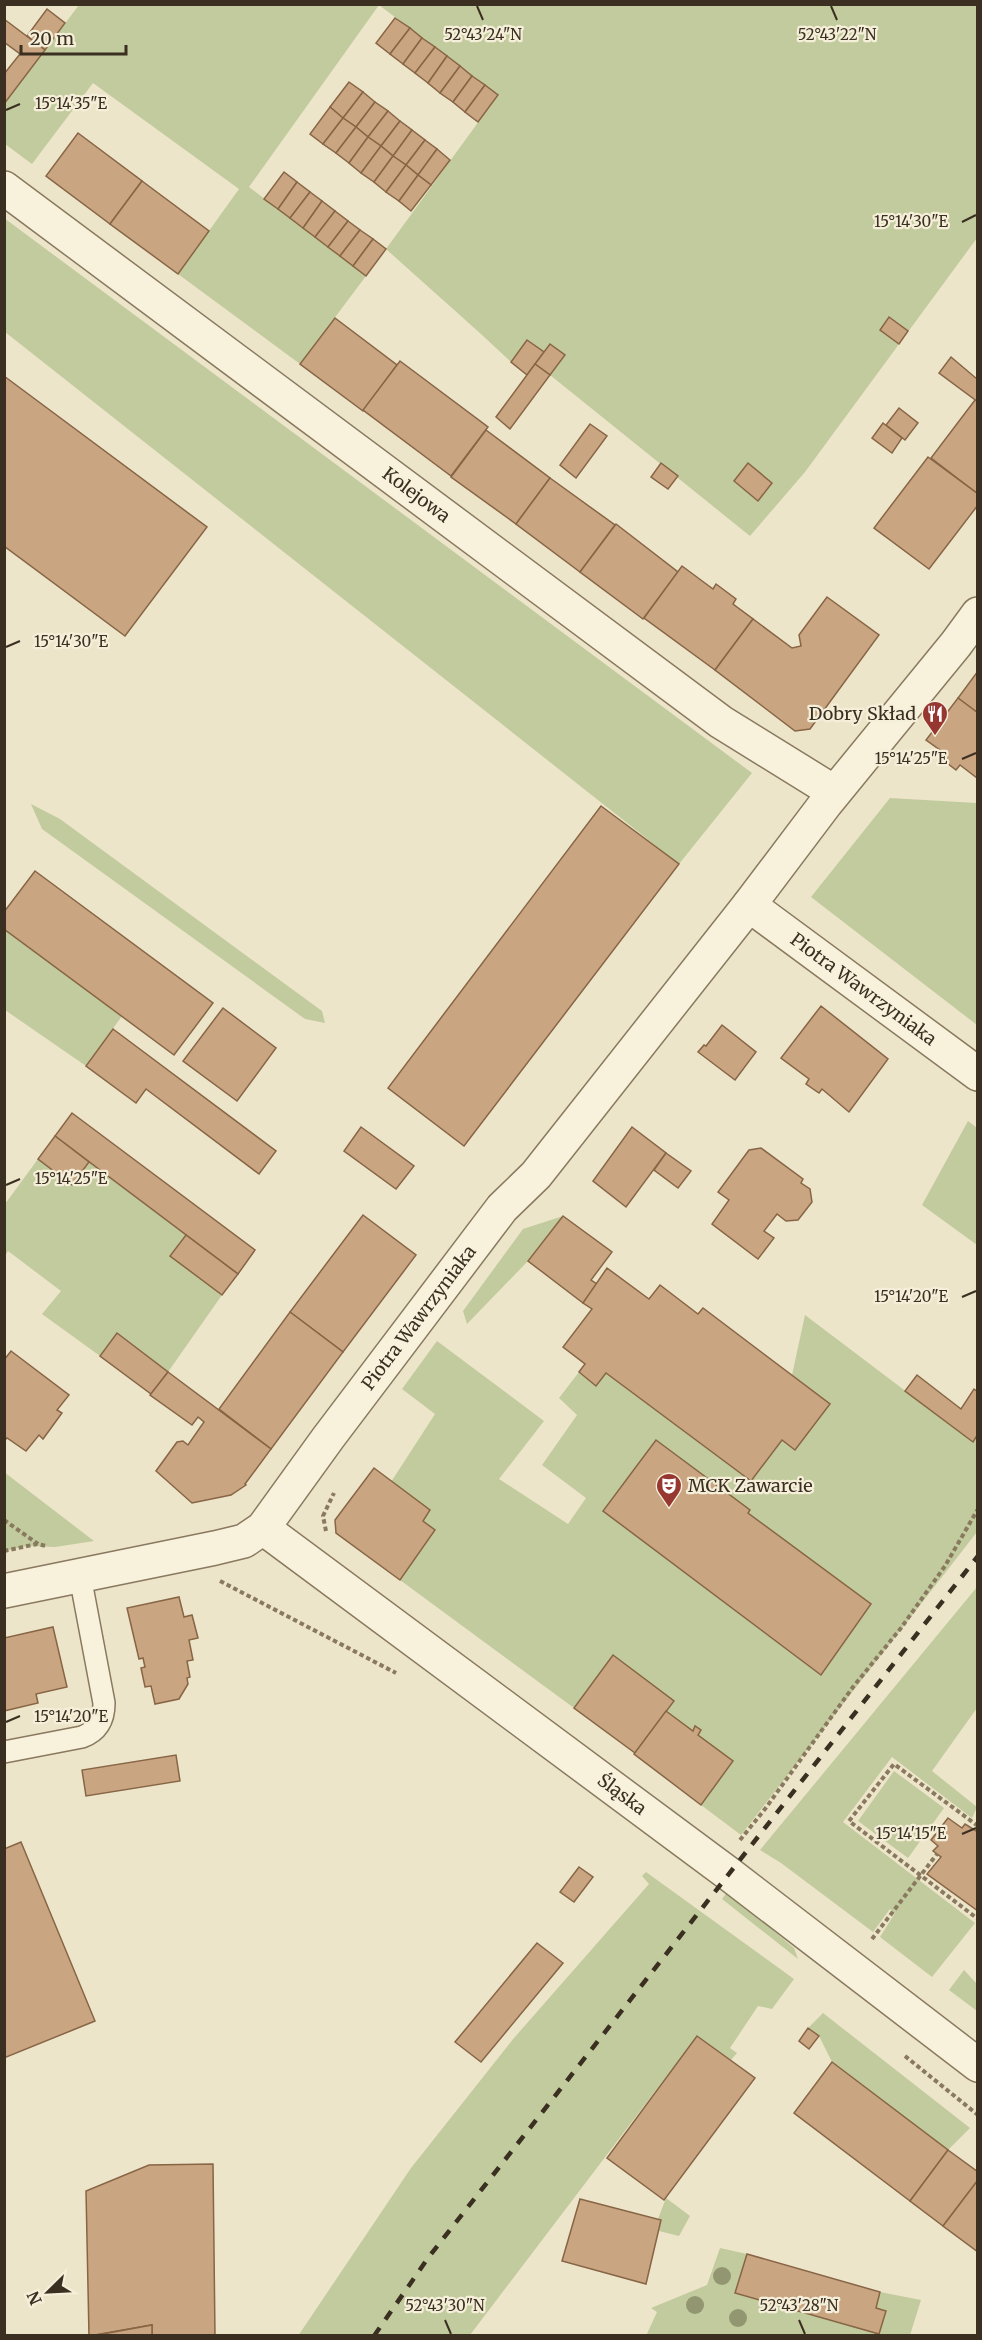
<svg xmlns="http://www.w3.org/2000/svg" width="982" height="2340" font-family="Merriweather,serif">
<rect width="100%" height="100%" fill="#ede5ca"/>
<g fill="#c2cb9d" fill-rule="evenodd">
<path d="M79 5H977V238L805 472 750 536 550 375 565 355 550 345 544 352 527 340 511 362C470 323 428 287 386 249L498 95 379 5 249 187 366 276 300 364 178 274 239 189 93 83 32 164 5 144 4 104Z"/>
<path d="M4 218 752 773 679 864 5 332Z"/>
<path d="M890 798 977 803V1025L811 897Z"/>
<path d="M31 804 60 819 322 1011 325 1023 305 1019 42 829Z"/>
<path d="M4 929 122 1016 86 1066 5 1010Z"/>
<path d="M968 1121 977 1128V1245L922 1205Z"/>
<path d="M38 1159 72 1185 89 1162 186 1235 170 1256 222 1295 168 1372 117 1333 100 1356 42 1314 61 1291 8 1251 5 1256V1204Z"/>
<path d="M563 1216 528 1261 467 1324 463 1311 523 1229Z"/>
<path d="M805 1315 973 1442 977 1434V1532L741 1835 701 1805 733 1761 698 1735 695 1727 693 1731 666 1711 673 1701 613 1655 574 1708 400 1580 435 1530 423 1521 430 1510 391 1482 435 1414 402 1389 437 1341 544 1421 499 1479 568 1524 586 1498 542 1465 577 1415 559 1398 579 1372 596 1385 606 1373 751 1481 782 1440 795 1449 829 1404 792 1375ZM656 1441 750 1510 748 1513 871 1604 821 1675Z"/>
<path d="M4 1472 94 1541 55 1547 27 1546 5 1551Z"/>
<path d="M977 1587V1708L932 1771 977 1807 972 1818 892 1757 843 1822 975 1923 932 1977 880 1937 895 1913 890 1909 873 1932 781 1863 760 1850Z"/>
<path d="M894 1771 944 1808 908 1858 858 1821Z"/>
<path d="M646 1872 794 1979 772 2009 758 2006 730 2048 737 2053 731 2060 697 2036 470 2335 298 2336 411 2168 514 2038 649 1884 642 1876Z"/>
<path d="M727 1892 794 1948 798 1959 722 1899Z"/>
<path d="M964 1970 977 1984V2011L949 1990Z"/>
<path d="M823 2013 970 2128 948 2150 832 2062 819 2036 808 2028Z"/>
<path d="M666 2198 690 2216 679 2236 659 2231 661 2220 658 2219Z"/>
<path d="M720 2248 747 2254 736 2293 879 2334 886 2311 876 2308 880 2292 921 2300 910 2335 646 2336 657 2312 651 2308 707 2285Z"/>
</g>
<g fill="#c9a581" stroke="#876545" stroke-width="1.5">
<path d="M47 9 65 23 45 50 27 36Z"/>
<path d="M395 18 410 28 390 54 376 43Z"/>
<path d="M4 19 45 50 4 104V74L20 54 4 42Z"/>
<path d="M410 28 422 38 403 64 390 54Z"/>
<path d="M422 38 435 47 415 73 403 64Z"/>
<path d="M435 47 447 56 428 83 415 73Z"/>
<path d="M447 56 460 66 440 93 428 83Z"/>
<path d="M460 66 472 76 453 102 440 93Z"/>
<path d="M472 76 485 85 465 112 453 102Z"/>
<path d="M349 82 363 92 343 118 330 107Z"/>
<path d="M485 85 498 95 478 122 465 112Z"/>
<path d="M363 92 375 102 356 127 343 118Z"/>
<path d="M375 102 388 111 368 137 356 127Z"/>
<path d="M330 107 343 118 323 144 310 134Z"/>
<path d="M388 111 400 121 381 146 368 137Z"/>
<path d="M343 118 356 127 336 153 323 144Z"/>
<path d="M400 121 412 130 393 156 381 146Z"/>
<path d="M356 127 368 137 349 163 336 153Z"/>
<path d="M412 130 425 140 406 165 393 156Z"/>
<path d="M78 133 142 181 110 224 46 176Z"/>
<path d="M368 137 381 146 361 173 349 163Z"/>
<path d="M425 140 437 149 418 175 406 165Z"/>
<path d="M381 146 393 156 374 182 361 173Z"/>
<path d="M437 149 450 160 431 185 418 175Z"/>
<path d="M393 156 406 165 386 192 374 182Z"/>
<path d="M406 165 418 175 399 201 386 192Z"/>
<path d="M284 172 297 182 278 209 264 199Z"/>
<path d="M418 175 431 185 411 211 399 201Z"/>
<path d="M142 181 209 231 178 274 110 224Z"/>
<path d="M297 182 310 192 290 218 278 209Z"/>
<path d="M310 192 322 201 303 228 290 218Z"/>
<path d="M322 201 335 211 315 237 303 228Z"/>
<path d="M335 211 348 221 328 247 315 237Z"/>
<path d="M348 221 360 230 340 256 328 247Z"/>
<path d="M360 230 373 239 353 266 340 256Z"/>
<path d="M373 239 386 249 366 276 353 266Z"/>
<path d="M889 317 908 331 899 344 880 330Z"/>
<path d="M335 318 397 365 363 411 300 364Z"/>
<path d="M527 340 544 352 527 375 511 362Z"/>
<path d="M550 344 565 355 550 375 535 364Z"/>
<path d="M951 357 977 379 978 402 939 373Z"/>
<path d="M400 361 488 427 451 476 363 410Z"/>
<path d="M535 364 550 375 510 429 496 417Z"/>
<path d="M4 376 207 527 125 636 4 546Z"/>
<path d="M975 400 978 402V494L931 458Z"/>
<path d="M899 408 918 423 905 440 886 425Z"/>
<path d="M883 423 902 438 892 453 872 438Z"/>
<path d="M590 424 607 436 576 478 560 465Z"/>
<path d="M486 430 550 478 516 524 451 477Z"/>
<path d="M928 457 978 494V505L929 569 874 528Z"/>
<path d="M661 463 678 476 668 489 651 477Z"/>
<path d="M748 463 772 483 758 501 734 481Z"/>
<path d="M550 478 615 525 580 572 516 524Z"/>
<path d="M616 524 678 572 643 619 580 572Z"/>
<path d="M682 566 713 589 716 584 736 599 733 604 753 619 715 670 644 618Z"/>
<path d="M827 597 879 635 810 729 795 731 715 670 753 619 792 648 801 646 799 635Z"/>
<path d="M978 671V713L958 698Z"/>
<path d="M958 698 978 713 977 778 960 765 956 770 943 760 947 755 926 740Z"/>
<path d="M601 806 679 864 464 1146 388 1088Z"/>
<path d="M35 871 213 1003 174 1055 4 929V912Z"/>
<path d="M821 1006 888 1059 849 1112 822 1089 819 1093 806 1084 809 1079 781 1058Z"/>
<path d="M223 1008 276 1048 237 1101 183 1061Z"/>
<path d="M722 1025 756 1052 735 1080 698 1052 704 1045 706 1046Z"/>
<path d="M113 1029 276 1151 259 1174 146 1089 136 1103 86 1066Z"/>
<path d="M72 1113 255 1250 238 1274 55 1136Z"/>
<path d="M361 1127 414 1166 396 1189 344 1151Z"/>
<path d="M632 1127 666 1153 626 1207 593 1181Z"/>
<path d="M55 1136 89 1162 72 1185 38 1159Z"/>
<path d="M761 1148 803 1179 801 1183 810 1189 812 1202 798 1220 786 1221 777 1214 764 1231 774 1238 758 1259 712 1224 729 1200 718 1192 749 1150Z"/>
<path d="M666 1153 691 1171 678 1188 654 1170Z"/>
<path d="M363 1215 416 1255 343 1352 290 1312Z"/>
<path d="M563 1216 612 1252 591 1280 597 1284 583 1303 528 1261Z"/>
<path d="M186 1235 238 1274 222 1295 170 1256Z"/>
<path d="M607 1268 649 1299 660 1285 698 1314 703 1308 830 1404 795 1450 782 1440 751 1481 606 1373 596 1386 579 1372 585 1364 563 1347 592 1309 583 1303Z"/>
<path d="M290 1312 343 1352 271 1449 219 1409Z"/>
<path d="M117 1333 168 1372 151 1394 100 1356Z"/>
<path d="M11 1351 69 1395 57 1410 62 1413 43 1439 39 1435 26 1451 7 1438 4 1441V1360Z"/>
<path d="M168 1372 271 1449 245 1484 246 1485 231 1495 192 1503 156 1471 177 1442 183 1441 188 1445 204 1422 198 1417 192 1425 150 1395Z"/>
<path d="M917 1375 961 1409 974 1389 978 1392V1434L973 1442 905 1391Z"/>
<path d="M656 1440 750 1510 748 1513 871 1604 821 1675 603 1511Z"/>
<path d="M374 1468 430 1510 423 1521 435 1530 400 1580 336 1533 335 1520Z"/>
<path d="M179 1597 184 1617 192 1615 198 1638 189 1640 193 1660 187 1661 190 1677 187 1678 188 1684 179 1699 155 1704 151 1686 145 1687 141 1668 145 1667 143 1658 139 1659 127 1608Z"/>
<path d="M53 1627 67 1687 36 1694 38 1703 4 1711V1638Z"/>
<path d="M613 1655 674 1701 635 1753 574 1708Z"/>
<path d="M666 1711 693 1731 695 1726 701 1730 698 1735 733 1761 701 1805 634 1754Z"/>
<path d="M176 1755 180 1781 86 1796 82 1770Z"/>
<path d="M948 1818 962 1828 965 1824 978 1832V1911L927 1874 941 1857 933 1851 938 1846 931 1840Z"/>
<path d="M21 1842 95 2021 4 2058V1849Z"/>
<path d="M579 1867 593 1877 574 1902 560 1892Z"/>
<path d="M537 1943 563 1963 481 2062 455 2042Z"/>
<path d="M808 2028 819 2036 809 2049 799 2041Z"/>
<path d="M697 2036 755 2078 664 2200 607 2158Z"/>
<path d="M832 2062 948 2150 910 2201 794 2113Z"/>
<path d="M948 2150 978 2172V2180L943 2226 910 2201Z"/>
<path d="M213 2164 215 2336H152V2325L89 2336 86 2191 149 2165Z"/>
<path d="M978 2180V2252L943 2226Z"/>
<path d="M580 2199 661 2220 646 2284 562 2261Z"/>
<path d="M747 2254 880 2292 876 2308 886 2311 879 2334 735 2293Z"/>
<path d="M152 2325V2336H92Z"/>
</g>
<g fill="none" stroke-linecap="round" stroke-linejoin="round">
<defs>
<path id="lane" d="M4 1752 82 1737C98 1731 104 1720 104 1703L80 1576"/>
<g id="street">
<path id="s1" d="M4 188 721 722 834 792"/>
<path id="s2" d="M749 905 978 1074"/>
<path id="s3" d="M263 1528 729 1874 978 2065"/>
<path id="s4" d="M4 1591 215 1548 244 1541 263 1528 328 1438 502 1208 536 1175 749 905 826 803 956 644 978 614"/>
</g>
</defs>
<use href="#lane" stroke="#89795f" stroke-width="24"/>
<use href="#street" stroke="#89795f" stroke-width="36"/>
<g stroke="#89795f" stroke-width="4" stroke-dasharray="4.5 3" stroke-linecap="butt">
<path d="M4 1520 38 1544"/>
<path d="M326 1531 323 1516 334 1493"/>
<path d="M4 1551 37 1544 46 1546"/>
<path d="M220 1581 396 1673"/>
<path d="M978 1826 894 1764 849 1821 978 1919"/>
<path d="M740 1840 765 1809 853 1687 901 1628 945 1566 978 1509"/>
<path d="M872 1939 937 1854"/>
<path d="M905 2056 978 2115"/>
</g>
<use href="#lane" stroke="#f8f2dd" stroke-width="21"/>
<use href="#street" stroke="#f8f2dd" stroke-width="33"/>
<path stroke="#3a2f21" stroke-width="4.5" stroke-dasharray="10 10" stroke-linecap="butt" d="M374 2336 428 2258 978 1556"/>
</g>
<g fill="#929671">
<circle cx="722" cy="2276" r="9"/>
<circle cx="695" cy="2305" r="9"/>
<circle cx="738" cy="2318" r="9"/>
</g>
<path fill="none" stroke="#3a2f21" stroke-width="2" d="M477 6 483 20M831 6 837 20M6 110 20 104M962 222 976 215M6 647 20 641M962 759 976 753M6 1185 20 1179M962 1297 976 1291M6 1722 20 1716M962 1834 976 1828M445 2320 451 2334M799 2320 805 2334"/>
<defs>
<symbol id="restaurant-pin" viewBox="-11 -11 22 30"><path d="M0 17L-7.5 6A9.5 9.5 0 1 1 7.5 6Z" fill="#963831" stroke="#f5efd9"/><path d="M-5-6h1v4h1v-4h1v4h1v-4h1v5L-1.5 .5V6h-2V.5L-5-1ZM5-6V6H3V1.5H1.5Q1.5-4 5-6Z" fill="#fff"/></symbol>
<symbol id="theatre-pin" viewBox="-11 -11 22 30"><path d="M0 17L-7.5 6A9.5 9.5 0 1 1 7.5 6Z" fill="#963831" stroke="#f5efd9"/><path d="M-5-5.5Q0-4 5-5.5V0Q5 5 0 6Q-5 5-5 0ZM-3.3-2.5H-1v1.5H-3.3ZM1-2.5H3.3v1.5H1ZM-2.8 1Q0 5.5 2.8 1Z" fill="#fff"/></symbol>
</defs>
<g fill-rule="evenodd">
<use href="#restaurant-pin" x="920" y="699" width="30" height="40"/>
<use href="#theatre-pin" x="654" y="1471" width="30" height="40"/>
</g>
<g text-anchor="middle" stroke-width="4.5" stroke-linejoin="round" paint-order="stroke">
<g font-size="18" fill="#3a2f21" stroke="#f5efd9">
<text dy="6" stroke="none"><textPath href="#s1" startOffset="514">Kolejowa</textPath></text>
<text dy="6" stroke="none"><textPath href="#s2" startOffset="142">Piotra Wawrzyniaka</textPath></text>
<text dy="6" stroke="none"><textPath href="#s4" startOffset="530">Piotra Wawrzyniaka</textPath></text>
<text dy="6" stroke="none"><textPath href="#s3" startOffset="447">Śląska</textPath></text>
</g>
<g font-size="18" fill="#3a2f21" stroke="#f5efd9" text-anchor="end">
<text x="916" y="720">Dobry Skład</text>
<text x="688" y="1492" text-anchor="start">MCK Zawarcie</text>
</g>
</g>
<g font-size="15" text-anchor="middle" fill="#3a2f21" stroke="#f5efd9" stroke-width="4.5" stroke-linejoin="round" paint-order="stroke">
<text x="483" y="40">52°43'24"N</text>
<text x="837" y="40">52°43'22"N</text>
<text x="71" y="109">15°14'35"E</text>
<text x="911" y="227">15°14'30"E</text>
<text x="71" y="647">15°14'30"E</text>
<text x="911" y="764">15°14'25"E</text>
<text x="71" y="1184">15°14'25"E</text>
<text x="911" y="1302">15°14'20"E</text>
<text x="71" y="1722">15°14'20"E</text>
<text x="911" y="1839">15°14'15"E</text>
<text x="445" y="2311">52°43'30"N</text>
<text x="799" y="2311">52°43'28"N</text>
</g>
<rect width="982" height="2340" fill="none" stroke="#3a2f21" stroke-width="12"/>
<g transform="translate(48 2292) rotate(246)" stroke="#f5efd9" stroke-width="4.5" paint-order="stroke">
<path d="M0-4.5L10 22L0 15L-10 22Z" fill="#3a2f21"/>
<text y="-9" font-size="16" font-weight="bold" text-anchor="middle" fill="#3a2f21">N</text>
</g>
<path d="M21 45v9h105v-9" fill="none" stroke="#3a2f21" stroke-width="3"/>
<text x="30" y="45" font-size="18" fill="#3a2f21" stroke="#f5efd9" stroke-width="4.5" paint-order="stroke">20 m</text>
</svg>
